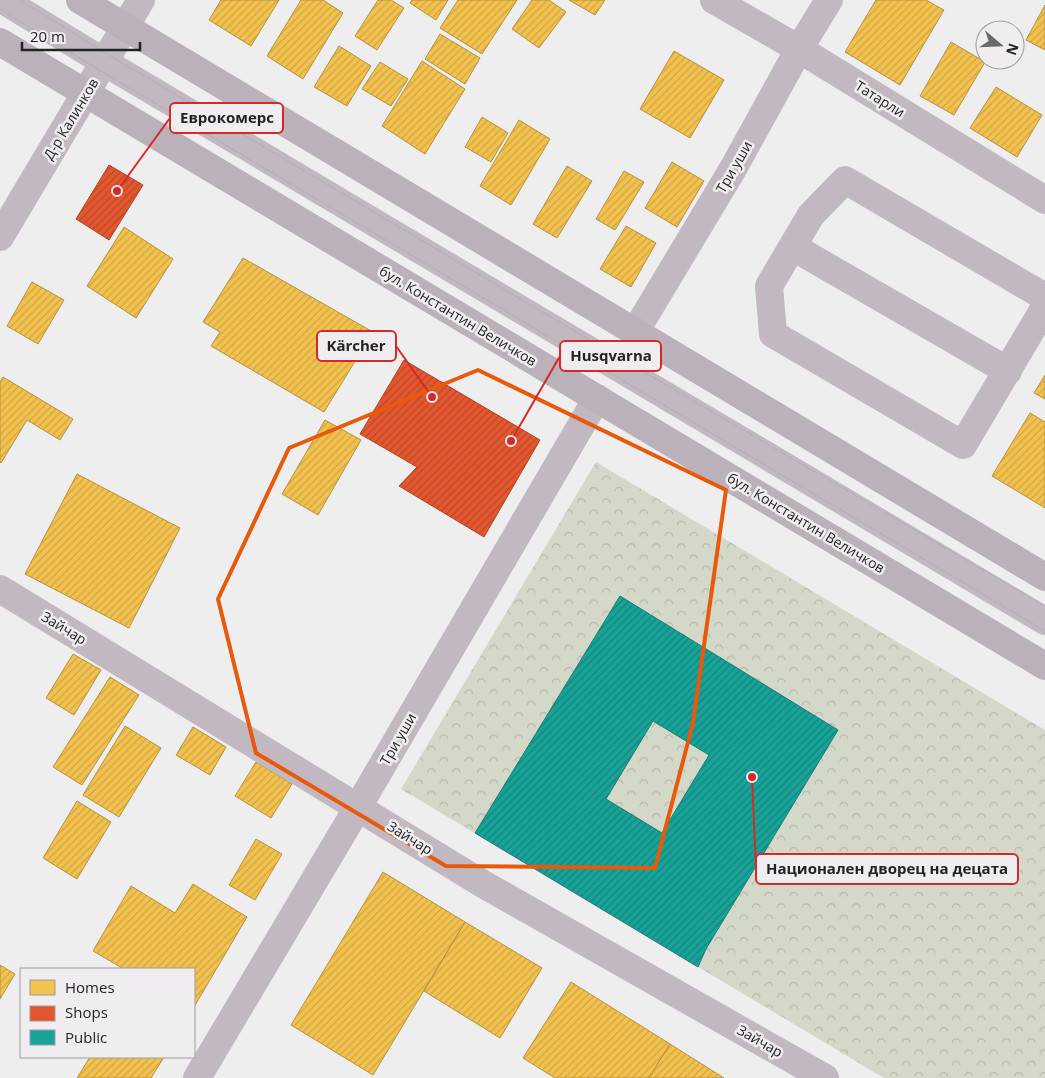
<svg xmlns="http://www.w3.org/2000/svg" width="1045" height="1078" font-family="'Open Sans',sans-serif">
<defs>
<pattern id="park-crowns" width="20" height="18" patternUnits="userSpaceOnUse" patternTransform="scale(1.25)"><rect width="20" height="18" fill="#d4d8c9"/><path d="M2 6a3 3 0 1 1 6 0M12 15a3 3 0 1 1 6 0" fill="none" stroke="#b6b9ac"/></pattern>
<pattern id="homes-hatch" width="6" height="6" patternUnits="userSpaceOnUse" patternTransform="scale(1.25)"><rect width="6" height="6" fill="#f2c14e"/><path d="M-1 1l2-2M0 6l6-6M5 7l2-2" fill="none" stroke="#cfa644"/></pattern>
<pattern id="shops-hatch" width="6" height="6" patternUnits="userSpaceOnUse" patternTransform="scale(1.25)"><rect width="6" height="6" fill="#e4572e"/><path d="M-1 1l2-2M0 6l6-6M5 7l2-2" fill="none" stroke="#b94827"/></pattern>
<pattern id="public-hatch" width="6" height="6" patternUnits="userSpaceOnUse" patternTransform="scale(1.25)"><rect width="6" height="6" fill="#17a398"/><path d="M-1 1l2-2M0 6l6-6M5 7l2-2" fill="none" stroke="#15847c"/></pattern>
</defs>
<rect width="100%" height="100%" fill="#efeeef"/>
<path fill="url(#park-crowns)" d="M596 462 1045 730V1078H884L401 789Z"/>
<g fill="url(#homes-hatch)" stroke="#b49241">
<path d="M221 0H279L251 46 209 20Z"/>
<path d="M301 0H323L343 13 303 79 267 56Z"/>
<path d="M378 0H391L404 8 377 50 355 36Z"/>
<path d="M412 0H448L436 20 410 3Z"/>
<path d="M458 0H517L482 54 440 28Z"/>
<path d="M532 0H549L566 12 539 48 512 29Z"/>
<path d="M569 0H605L595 15Z"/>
<path d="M876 0H926L944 10 900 85 845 52Z"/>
<path d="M1045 5V50L1026 40Z"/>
<path d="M440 34 480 58 465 84 425 59Z"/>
<path d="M951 42 985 62 954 115 920 96Z"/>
<path d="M339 46 371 66 347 106 314 87Z"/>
<path d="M674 51 724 80 690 138 640 109Z"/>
<path d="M422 61 465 89 425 154 382 126Z"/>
<path d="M380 62 408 79 391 106 362 89Z"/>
<path d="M996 87 1042 115 1017 157 970 128Z"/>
<path d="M482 117 508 133 491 162 465 147Z"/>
<path d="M519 120 550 139 511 205 480 186Z"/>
<path d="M672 162 704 181 677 227 645 208Z"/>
<path d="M567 166 592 181 557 238 533 224Z"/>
<path d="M624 171 644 182 615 230 596 219Z"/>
<path d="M626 226 656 243 631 287 600 269Z"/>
<path d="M124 227 173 259 136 318 87 286Z"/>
<path d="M243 258 373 332 324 412 211 346 220 332 203 322Z"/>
<path d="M32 282 64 300 38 344 7 326Z"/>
<path d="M1045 375V399L1034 393Z"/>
<path d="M3 377 73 419 60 440 27 420 1 463 0 462V382Z"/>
<path d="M1030 413 1045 422V508L992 476Z"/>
<path d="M325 420 361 440 318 515 282 494Z"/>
<path d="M77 474 180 528 129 628 25 574Z"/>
<path d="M73 654 101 670 74 715 46 698Z"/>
<path d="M110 677 139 695 82 785 53 767Z"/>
<path d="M125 726 161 748 119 817 83 795Z"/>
<path d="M193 727 226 747 210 775 176 755Z"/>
<path d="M256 762 292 784 271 818 235 796Z"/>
<path d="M77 801 111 822 77 879 43 858Z"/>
<path d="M256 839 282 854 255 900 229 885Z"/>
<path d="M383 872 465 922 373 1075 291 1025Z"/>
<path d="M193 884 247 917 194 1007V969H124L93 951 131 886 175 913Z"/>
<path d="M465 922 542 968 500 1038 424 991Z"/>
<path d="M0 965 15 974 0 999Z"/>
<path d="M571 982 670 1044 649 1078H555L523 1058Z"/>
<path d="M670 1044 724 1078H649Z"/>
<path d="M90 1057H164L151 1078H77Z"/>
</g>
<g fill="url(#shops-hatch)" stroke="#aa472b">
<path d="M109 165 143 185 109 240 76 219Z"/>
<path d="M404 360 540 440 484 537 399 486 417 467 360 434Z"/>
</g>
<path fill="url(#public-hatch)" stroke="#1b7d75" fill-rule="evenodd" d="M620 596 838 730 706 949 698 967 475 833ZM653 721 709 755 662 833 606 799Z"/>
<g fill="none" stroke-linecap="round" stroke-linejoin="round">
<g stroke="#c2b8c1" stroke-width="28">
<path d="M3 0 104 62 1045 621"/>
<path d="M714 0 799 49 1045 200"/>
<path d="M0 237 141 0"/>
<path d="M793 247 1008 371"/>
<path d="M1045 297 845 180 811 215 769 286 773 334 963 445 1045 307"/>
<path d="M635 332 734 167 799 49 829 0"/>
<path d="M0 589 483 884 825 1078"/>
<path d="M197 1078 358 807 597 398"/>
</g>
<g stroke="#bbb1bb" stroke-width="28">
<path d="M80 0 1045 577"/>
<path d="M0 42 1045 666"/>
</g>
<g stroke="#b4aeb4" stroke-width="1">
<path d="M20 0 109 55 615 355 1045 606"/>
<path d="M0 9 99 70 1045 631"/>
</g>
</g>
<path fill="none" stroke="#e8590c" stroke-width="4" stroke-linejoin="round" d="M478 370 726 490 693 723 655 868 446 866 256 753 218 599 289 448Z"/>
<g text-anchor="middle" stroke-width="5" stroke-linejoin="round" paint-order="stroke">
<g font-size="14" fill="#242324" stroke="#f0edf0">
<text transform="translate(880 99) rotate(32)" y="5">Татарли</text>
<text transform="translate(71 119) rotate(-59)" y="5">Д-р Калинков</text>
<text transform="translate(734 167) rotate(-60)" y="5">Три уши</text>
<text transform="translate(458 316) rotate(31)" y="5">бул. Константин Величков</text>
<text transform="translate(806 523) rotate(31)" y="5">бул. Константин Величков</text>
<text transform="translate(64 628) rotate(31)" y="5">Зайчар</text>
<text transform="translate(398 739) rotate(-60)" y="5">Три уши</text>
<text transform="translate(410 838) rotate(32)" y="5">Зайчар</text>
<text transform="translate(760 1041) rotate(30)" y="5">Зайчар</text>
</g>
</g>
<path fill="none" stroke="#d62828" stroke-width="2" d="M117 191L170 118M432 397L396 346M511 441L560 356M752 777L756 869"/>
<g fill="#d62828" stroke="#f0edf0" stroke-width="2">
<circle cx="117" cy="191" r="5"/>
<circle cx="432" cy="397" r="5"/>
<circle cx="511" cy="441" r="5"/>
<circle cx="752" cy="777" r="5"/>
</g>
<g fill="#f0edf0" stroke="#d62828" stroke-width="2">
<rect x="170" y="103" width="113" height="30" rx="5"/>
<rect x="317" y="331" width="79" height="30" rx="5"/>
<rect x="560" y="341" width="101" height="30" rx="5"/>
<rect x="756" y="854" width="262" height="30" rx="5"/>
</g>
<g font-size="15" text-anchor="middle" font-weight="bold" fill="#242324">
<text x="227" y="123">Еврокомерс</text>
<text x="356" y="351">Kärcher</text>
<text x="611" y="361">Husqvarna</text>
<text x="887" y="874">Национален дворец на децата</text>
</g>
<rect x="20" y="968" width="175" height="90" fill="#f0edf0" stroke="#9e9c9e"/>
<rect x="30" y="980" width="25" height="15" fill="#f2c14e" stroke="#9e9c9e"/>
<text x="65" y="993" font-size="15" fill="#242324">Homes</text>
<rect x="30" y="1006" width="25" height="15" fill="#e4572e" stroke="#9e9c9e"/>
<text x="65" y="1018" font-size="15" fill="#242324">Shops</text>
<rect x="30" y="1030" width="25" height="15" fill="#17a398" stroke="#9e9c9e"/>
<text x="65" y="1043" font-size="15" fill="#242324">Public</text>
<g transform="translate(1000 45) rotate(109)"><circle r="24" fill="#f0edf0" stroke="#9e9c9e"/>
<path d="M0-4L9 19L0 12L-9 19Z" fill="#6b6a6b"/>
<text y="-8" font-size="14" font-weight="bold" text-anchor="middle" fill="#242324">N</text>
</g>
<path d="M22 42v8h118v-8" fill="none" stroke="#242324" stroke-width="2.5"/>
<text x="30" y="42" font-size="15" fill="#242324" stroke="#f0edf0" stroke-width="4" paint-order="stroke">20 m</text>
</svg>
